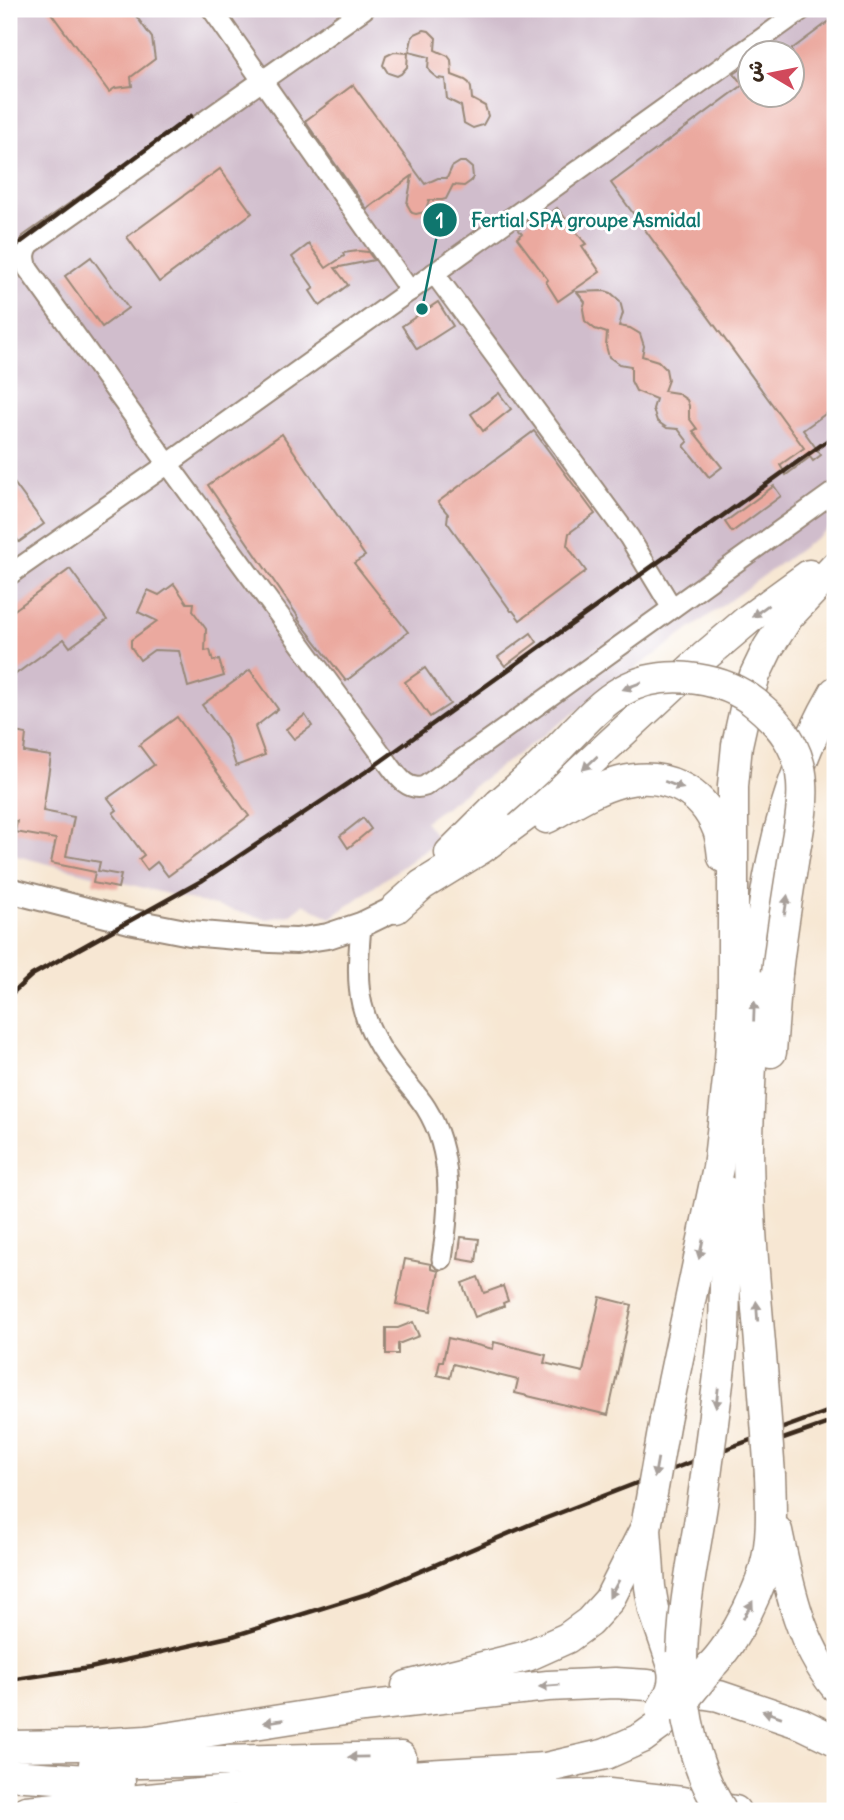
<svg xmlns="http://www.w3.org/2000/svg" width="844" height="1820" font-family="Delius,'Playpen Sans Arabic',sans-serif">
<rect width="100%" height="100%" fill="#fff"/>
<filter id="ink" filterUnits="userSpaceOnUse"><feTurbulence type="fractalNoise" baseFrequency=".0143" numOctaves="2"/><feDisplacementMap in="SourceGraphic" scale="14" xChannelSelector="R" yChannelSelector="G"/><feConvolveMatrix kernelMatrix="1 2 1 2 8 2 1 2 1" color-interpolation-filters="sRGB"/></filter>
<filter id="wash" filterUnits="userSpaceOnUse"><feTurbulence type="fractalNoise" baseFrequency=".00686" numOctaves="4" result="noise"/><feDisplacementMap in="SourceGraphic" scale="28" xChannelSelector="R" yChannelSelector="G"/><feGaussianBlur stdDeviation="1.57" result="paint"/><feColorMatrix in="noise" values="0 0 0 0 0 0 0 0 0 0 0 0 0 0 0 0 0 1.4 0 .05"/><feComposite in="paint" operator="in"/></filter>
<g filter="url(#wash)">
<rect width="100%" height="100%" fill="#f7e7d3"/>
<path fill="#d0bdcc" fill-rule="evenodd" d="M9 9H835V524L425 821 439 840 331 918 304 904 290 915 267 919 9 854ZM750 52H792V94H750Z"/>
<g id="blocks">
<g fill="#eba99f">
<path d="M48 9H133L134 13 152 38 155 59 131 77 132 86 115 88 109 92Z"/>
<path d="M835 17V407L803 430 821 455 813 461 810 457 786 475 780 465 804 448 611 183 743 85 734 74 748 64 750 66V94H792V49Z"/>
<path d="M424 30 429 31 436 38 435 50 448 56 451 60 452 75 465 80 469 83 471 88 472 99 485 106 488 116 483 125 473 128 464 123 461 106 447 99 445 79 437 78 430 72 428 68 429 57 409 52 412 38 415 34Z"/>
<path d="M394 52 408 53 407 67 401 74 397 76 388 73 383 65 386 56Z"/>
<path d="M353 85 425 184 438 178H447L452 167 460 162H465L472 168 473 177 471 181 464 186 453 185 446 199 442 200H429L425 212 416 214 412 213 407 204 412 176 367 209 305 121Z"/>
<path d="M220 169 252 213 159 282 127 237Z"/>
<path d="M557 208 586 244 582 246 600 272 558 301 546 282 548 280 517 238 522 234 518 229 545 209 549 214Z"/>
<path d="M309 244 326 268 344 256 343 253 358 251 368 252 374 260 335 268 348 285 320 306 310 291 314 288 292 257Z"/>
<path d="M91 257 128 308 102 327 65 276Z"/>
<path d="M605 291 611 293 620 301 623 313 619 326 630 328 640 334 644 346 642 356 658 361 666 369 668 380 664 391 677 393 687 400 689 406V418L697 429 693 431 722 467 709 477 684 446 688 442 678 429 667 428 657 421 653 409 656 399 636 391 631 381V366L619 364 609 357 606 346 607 333 595 329 585 321 583 309 585 302 577 292Z"/>
<path d="M438 302 453 326 417 349 402 326Z"/>
<path d="M499 393 511 409 483 431 471 414Z"/>
<path d="M534 431 595 514 569 533 567 545 586 571 520 620 513 611H511L447 522 448 514 438 502Z"/>
<path d="M282 434 365 556 354 563 408 632 346 681 298 619 299 618 208 485Z"/>
<path d="M9 476 44 524 19 542 9 528Z"/>
<path d="M774 486 781 496 732 532 725 522Z"/>
<path d="M70 569 107 620 70 647 64 639 9 679V614Z"/>
<path d="M174 584 187 603H194L193 611 206 629 205 651 210 650 213 661 219 660 224 676 188 687 179 651 154 650 140 660 131 647V640L157 621 138 612 148 590 159 595Z"/>
<path d="M531 633 537 642 505 666 498 657Z"/>
<path d="M425 668 450 704 430 717 405 682Z"/>
<path d="M250 670 278 709 255 727 265 755 236 766 227 739 202 705Z"/>
<path d="M305 715 312 726 294 739 286 729Z"/>
<path d="M177 717 249 816 168 876 157 862 147 870 139 859 144 855 113 813 117 810 108 798 154 765 139 745Z"/>
<path d="M9 731 26 734 24 752 51 756 43 811 74 817 66 856 100 862 98 871 121 875 118 888 93 883 95 872 51 863 56 839 15 832 17 821 9 820Z"/>
<path d="M363 818 371 829 348 848 340 836Z"/>
<path d="M461 1237 479 1239 476 1262 458 1259Z"/>
<path d="M405 1259 431 1264V1269L439 1271 431 1311 396 1304Z"/>
<path d="M478 1277 484 1293 503 1286 508 1301 503 1303 504 1306 475 1317 462 1283Z"/>
<path d="M600 1297 632 1305 608 1415 515 1393 518 1380 453 1364 450 1378 437 1375 440 1361H443L448 1338 493 1349 494 1342 546 1355 544 1363 583 1372Z"/>
<path d="M413 1322 419 1336 398 1344V1354H386V1328H398Z"/>
</g>
</g>
</g>
<g filter="url(#ink)">
<use href="#blocks" fill-opacity="0" stroke="#998878" stroke-width="2"/>
<g fill="none" stroke-linecap="round" stroke-linejoin="round">
<defs>
<g id="minor">
<path d="M212 9 410 291"/>
<path d="M364 9 30 244C24 253 25 258 28 269L168 464 385 759C395 772 406 793 425 786L835 491"/>
<path d="M434 273 629 537 672 608"/>
<path d="M9 575 168 464 803 9"/>
<path d="M361 925C359 951 356 979 362 1005 367 1025 378 1046 390 1062 401 1078 416 1092 426 1108 454 1153 450 1209 442 1259"/>
</g>
<path id="major" d="M9 890 129 921 190 933 271 940 296 941 328 936 361 925 396 908"/>
<g id="highway">
<path d="M547 818C570 805 594 789 620 782 662 771 702 788 718 830 721 838 722 848 723 857"/>
<path d="M450 853 499 804"/>
<path d="M396 908 422 885 482 848 558 792 704 657 750 618 809 575"/>
<path d="M771 1052 777 973"/>
<path d="M724 1330 727 1192"/>
<path d="M763 1380C757 1302 748 1224 748 1146 748 1111 751 1075 752 1040 757 919 773 799 835 692"/>
<path d="M665 1420 718 1168 730 1062 733 1003V786L737 745 745 709 755 675 768 648 788 617 835 567"/>
<path d="M648 1516 646 1529 650 1587 654 1610 673 1666C680 1673 688 1678 697 1675 723 1667 759 1593 765 1567 773 1538 771 1505 770 1475"/>
<path d="M777 1531C789 1587 799 1641 835 1686"/>
<path d="M407 1686 527 1656 567 1638 589 1622 609 1600 645 1529"/>
<path d="M9 1746 78 1745 147 1741 363 1707 548 1686 615 1683 648 1685 719 1696 802 1724 835 1740"/>
<path d="M94 1764 401 1757"/>
<path d="M9 1775 120 1782"/>
<path d="M26 1811 340 1780 545 1768 606 1754 642 1738 660 1725 677 1709"/>
<path d="M251 1811 415 1801 609 1794 682 1802 735 1811"/>
</g>
</defs>
<use href="#minor" stroke="#998878" stroke-width="23"/>
<use href="#major" stroke="#998878" stroke-width="28"/>
<use href="#highway" stroke="#998878" stroke-width="33"/>
<use href="#minor" stroke="#fff" stroke-width="19"/>
<use href="#major" stroke="#fff" stroke-width="24"/>
<use href="#highway" stroke="#fff" stroke-width="30"/>
<g stroke="#3b2a1e" stroke-width="4.5">
<path d="M9 251 191 116"/>
<path d="M9 996 32 975 203 880 370 769 835 435"/>
<path d="M766 1445 835 1421"/>
<path d="M9 1680 90 1668 233 1636 367 1594 531 1524 704 1457 835 1409"/>
</g>
<defs>
<g id="highway-bridge">
<path d="M499 804C516 789 534 774 550 757 596 711 623 668 697 679 717 682 739 690 755 703 781 724 800 748 802 783 804 809 797 836 793 862 787 899 781 936 777 973"/>
<path d="M763 1380 770 1475"/>
<path d="M648 1516 665 1420"/>
<path d="M679 1706 711 1667"/>
<path d="M661 1710C670 1695 677 1683 672 1666"/>
<path d="M722 1811C695 1769 682 1713 682 1663 682 1610 694 1557 702 1505 710 1447 718 1389 724 1330"/>
</g>
</defs>
<use href="#highway-bridge" stroke="#998878" stroke-width="33" stroke-linecap="butt"/>
<use href="#highway-bridge" stroke="#fff" stroke-width="30"/>
</g>
<defs><path id="oneway-solid" d="M-6-.8H1V-3.2L6.5 0L1 3.2V.8H-6Z" transform="scale(1.75)"/></defs>
<g fill="#a79f9a">
<use href="#oneway-solid" transform="translate(760 611) rotate(144)"/>
<use href="#oneway-solid" transform="translate(632 686) rotate(159)"/>
<use href="#oneway-solid" transform="translate(590 763) rotate(137)"/>
<use href="#oneway-solid" transform="translate(674 785) rotate(21)"/>
<use href="#oneway-solid" transform="translate(786 905) rotate(-81)"/>
<use href="#oneway-solid" transform="translate(754 1011) rotate(-88)"/>
<use href="#oneway-solid" transform="translate(701 1249) rotate(102)"/>
<use href="#oneway-solid" transform="translate(757 1311) rotate(-94)"/>
<use href="#oneway-solid" transform="translate(717 1398) rotate(97)"/>
<use href="#oneway-solid" transform="translate(656 1468) rotate(100)"/>
<use href="#oneway-solid" transform="translate(614 1589) rotate(119)"/>
<use href="#oneway-solid" transform="translate(748 1610) rotate(-62)"/>
<use href="#oneway-solid" transform="translate(549 1686) rotate(175)"/>
<use href="#oneway-solid" transform="translate(772 1714) rotate(-161)"/>
<use href="#oneway-solid" transform="translate(274 1721) rotate(171)"/>
<use href="#oneway-solid" transform="translate(358 1757) rotate(179)"/>
</g>
</g>
<path fill="none" stroke="#0f766e" stroke-width="2.5" d="M422 309L440 220"/>
<g fill="#0f766e" stroke="#fff" stroke-width="2.5">
<circle cx="422" cy="309" r="7"/>
<circle cx="440" cy="220" r="18"/>
</g>
<g font-size="21" text-anchor="middle" font-weight="bold" fill="#fff">
<text x="440" y="228">1</text>
</g>
<g font-size="19" text-anchor="middle" font-weight="bold" fill="#0f766e" stroke="#fff" stroke-width="6" stroke-linejoin="round" paint-order="stroke">
<text x="586" y="227">Fertial SPA groupe Asmidal</text>
</g>
<rect width="844" height="1820" fill="none" stroke="#fff" stroke-width="35"/>
<g transform="translate(771 74) rotate(280)"><circle r="33" fill="#ffffff" stroke="#b1aaa5" stroke-width="2"/>
<path d="M0-5L12 26L0 18L-12 26Z" fill="#d1495b"/>
<text y="-10" font-size="19" font-weight="bold" text-anchor="middle" fill="#3b2a1e">ش</text>
</g>
</svg>
